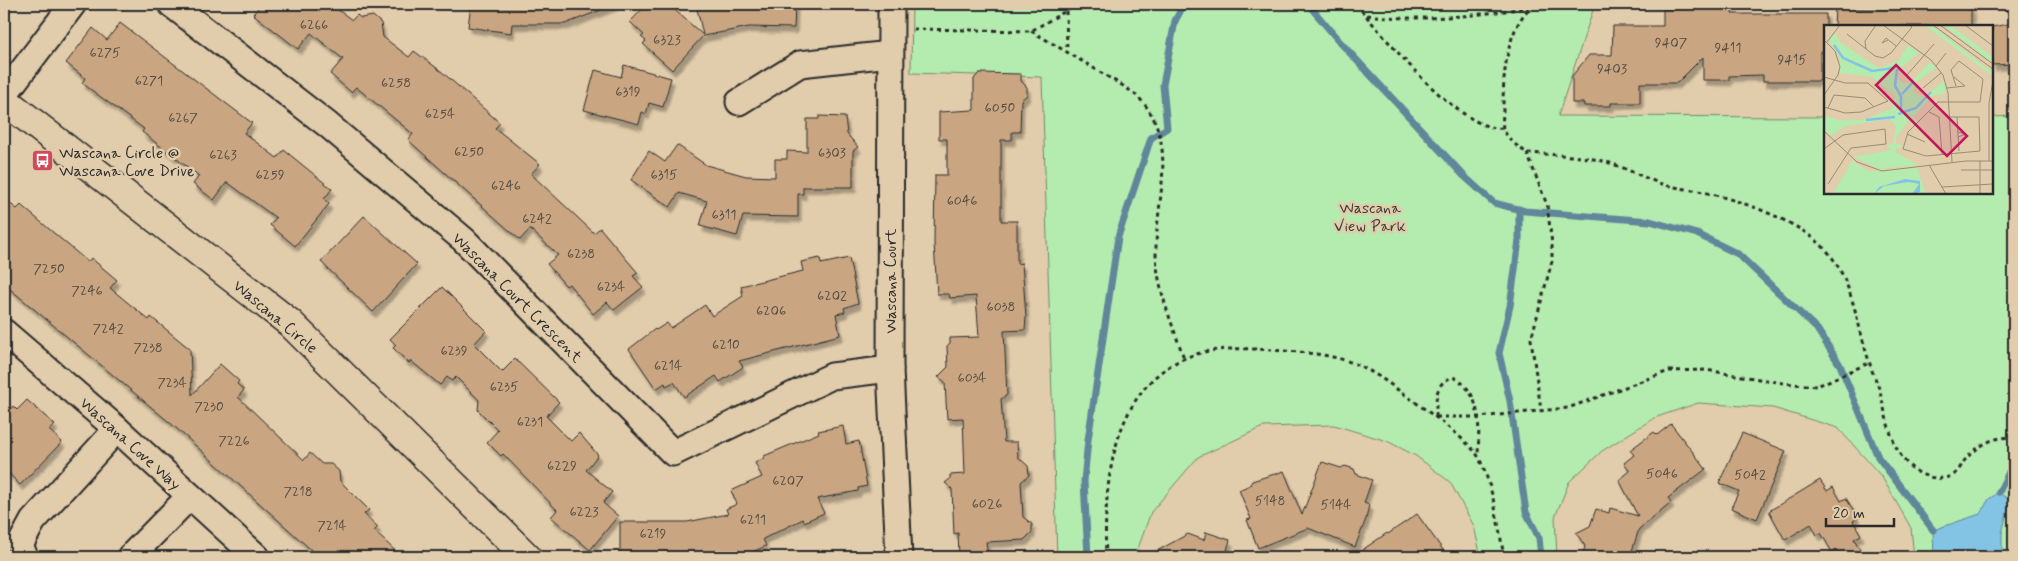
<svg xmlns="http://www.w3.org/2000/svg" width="2018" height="561" font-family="Mynerve,sans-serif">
<defs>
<filter id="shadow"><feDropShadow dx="3" dy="5.5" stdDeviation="1" flood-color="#0004"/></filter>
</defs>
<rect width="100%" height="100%" fill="#e1ccab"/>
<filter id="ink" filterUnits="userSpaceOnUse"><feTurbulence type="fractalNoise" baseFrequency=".02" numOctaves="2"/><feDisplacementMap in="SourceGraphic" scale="10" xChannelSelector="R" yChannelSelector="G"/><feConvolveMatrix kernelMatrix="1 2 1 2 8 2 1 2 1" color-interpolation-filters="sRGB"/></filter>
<g filter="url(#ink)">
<path fill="#b4ebae" stroke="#708b6c" d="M912 4H1595L1558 116 1825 117 1826 192H1992V117L2014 116V557H1914L1911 528 1882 477 1838 428 1773 408 1698 403 1654 418 1602 451 1569 482 1555 517 1557 557H1481L1474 526 1450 482 1416 456 1387 441 1334 425 1263 427 1198 457 1151 512 1135 557H1057L1042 77 911 73Z"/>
<path fill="#83c3e4" stroke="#60869a" d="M1999 492 2010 501 2002 533V557H1934L1933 530 1980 514 1989 499Z"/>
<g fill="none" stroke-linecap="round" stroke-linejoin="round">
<g stroke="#60869a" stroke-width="7">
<path d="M1308 4 1339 41 1464 176 1494 203 1525 211 1650 221 1697 234 1738 254 1817 329 1840 365 1878 457 1933 530"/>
<path d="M1519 209V240L1510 306 1499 353 1510 401 1526 512 1539 538 1541 557"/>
<path d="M1999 492 2014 462"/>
<path d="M1088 557 1084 481 1088 440 1118 237 1151 138 1167 128 1163 85 1175 21 1184 4"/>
</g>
</g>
<g fill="#c9a681" stroke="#2b2b2b" filter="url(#shadow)">
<path d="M261 4H330L352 20 357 15 361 18 373 16 381 23 383 37 409 57 414 51 442 72 500 123 495 128 540 164 531 174 594 233 600 228 638 273 633 276 643 287 614 310 607 302 593 314 569 284 566 286 547 264 558 255 530 229 520 240 408 140 413 134 356 87 351 92 330 74 343 59 311 33 298 49 253 14Z"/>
<path d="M471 4H614V5L565 24H512L511 33 468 27Z"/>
<path d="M647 4H668L703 35 696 4H795L794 28 749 27 703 36 672 70 643 44 646 41 641 37 644 35 630 22Z"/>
<path d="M1971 6V26H1834L1835 8Z"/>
<path d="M1733 8 1732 14H1826V51H1820V81H1763V75L1729 76V80H1703V57L1677 83H1640V103H1611V106H1584V103H1572V76L1589 55H1612L1613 26H1663V9Z"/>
<path d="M120 23 252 123 244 133 277 158 284 150 332 189 324 199 329 204 295 246 270 225 276 218 227 182 214 200 193 184 199 176 142 132 144 129 82 83 85 78 66 63 93 28 107 40Z"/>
<path d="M2014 23V64L1992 65V27Z"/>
<path d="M624 65 671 78 663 107 649 103 646 114 642 112 639 124 584 110 595 70 621 77Z"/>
<path d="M979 73 1021 74V81L1027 87V95L1021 100 1020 132H1012V140H1001V221H1017V264L1022 263 1026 317 1025 330 1004 331 1007 395 1001 399 1004 442H1017L1018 457 1028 466 1029 475 1021 482 1023 517 1032 524V532L1024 540 986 542 988 557H959L958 533 954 534 952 489 945 483 950 479V475L965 474 963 418 947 419 945 382 938 377 948 367 947 346 950 343V338L979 337 976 296 950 298 949 294H937L934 242 935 175H947V139H939V112L974 110V79Z"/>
<path d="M819 116 845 117 847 134 858 147 853 151V187H803V194H798V217L743 216 737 236 700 226 707 201 679 193 670 207 631 180 649 151 665 162 677 145 706 165 746 176 775 177V159H787V151L807 152V119H819Z"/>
<path d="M4 199 17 209 21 205 22 206 88 262 91 258 117 280 110 288 149 320 151 317 190 349 192 395 220 364 239 381 237 384 244 390 238 397 304 460 310 453 322 464H331L339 471 340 481 369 510 364 514 378 527 374 531 402 557H319L175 427 4 284Z"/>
<path d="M364 216 417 264 373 312 321 262Z"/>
<path d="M820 258 821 264 849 258 858 303 844 308 845 312 836 314 840 335 739 361 743 367 720 382 716 376 684 397 674 382 666 386 665 383 656 389 629 349 655 329 656 330 667 323 671 328 705 305 712 316 743 296 741 286 803 271 801 262Z"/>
<path d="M442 287 486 331 474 344 502 372 515 359 559 402 546 416 571 441 579 433 598 455 586 470 612 492 603 503 618 516 590 550 551 517 557 510 503 454 501 456 487 442 498 430 478 410 479 400 456 377 452 381 447 377 440 385 411 361 409 363 393 348 396 345 390 339Z"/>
<path d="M27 400 55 425 49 430 62 442 20 485 4 468V416L13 406 17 410Z"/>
<path d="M1671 424 1706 469 1668 498 1671 502 1639 529 1630 557H1594L1583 554 1585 546 1576 533 1590 526 1596 509 1609 513 1610 508 1638 516 1619 480 1630 471 1624 463 1634 455 1630 450 1654 432 1657 435Z"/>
<path d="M843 426 846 444 859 441 867 486 858 488V491L817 499 824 513 804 522 803 519 763 539 766 546 741 557H620V522H687L728 514 726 509 737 504 731 491 762 477 755 463 764 458V456L819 433 818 431Z"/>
<path d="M1742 433 1786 451 1757 519 1731 508 1739 491 1719 483Z"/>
<path d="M1322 462 1341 468 1345 466 1354 469 1356 474 1372 480 1364 503 1369 505 1366 519 1355 547 1308 528 1258 548 1247 520 1251 519 1239 490 1250 485 1252 481 1284 471 1302 515Z"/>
<path d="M1820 480 1827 491 1833 487 1841 501 1846 498 1858 518 1853 521 1861 535 1854 539 1861 551 1851 557H1841L1836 549 1832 552 1821 533 1817 535 1811 524 1785 540 1769 511Z"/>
<path d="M1417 514 1448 557H1352L1387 533 1388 534Z"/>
<path d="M1206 532 1230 540 1227 550 1244 557H1146L1188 534 1204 540Z"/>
</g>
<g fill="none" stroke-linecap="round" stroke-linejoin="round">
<defs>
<g id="street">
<path d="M171 4 328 125 464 240 673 453 832 376 890 369"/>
<path d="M891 4 890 369 899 557"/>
<path d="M4 95 73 4"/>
<path d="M739 102 800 64 890 54"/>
<path d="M4 332 117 429 257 557"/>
<path d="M25 557 20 545 33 521 117 429"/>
<path d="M130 557 190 496"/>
</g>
<path id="secondary" d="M4 100 290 323 527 557"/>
</defs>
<use href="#street" stroke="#2b2b2b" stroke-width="29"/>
<use href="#secondary" stroke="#2b2b2b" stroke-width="31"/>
<g stroke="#2b2b2b" stroke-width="3" stroke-dasharray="4 4" stroke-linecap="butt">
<path d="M1356 4C1383 35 1460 133 1503 128"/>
<path d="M1534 4C1506 27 1503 75 1503 109 1503 114 1502 123 1503 128 1507 139 1518 147 1527 153 1554 155 1584 155 1610 163 1628 169 1644 178 1662 184 1675 188 1690 189 1703 192 1740 200 1803 222 1828 252 1854 284 1857 327 1870 364 1872 373 1877 381 1879 389 1888 418 1890 458 1921 474 1932 479 1948 481 1957 472 1960 469 1962 463 1965 460 1976 447 1997 433 2014 439"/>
<path d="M1066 11 1067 51"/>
<path d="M1367 15C1423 22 1475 16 1530 7"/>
<path d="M913 29 1031 31 1078 4"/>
<path d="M1031 31C1055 45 1079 59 1103 74 1115 81 1130 89 1140 99 1180 142 1155 202 1156 253 1157 289 1172 324 1184 358"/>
<path d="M1527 153 1547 205 1552 244V261L1531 339 1541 410"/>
<path d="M1436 417H1479L1568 408 1669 371 1706 370 1783 383 1817 386 1869 363"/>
<path d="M1436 417C1436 399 1434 383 1453 377 1483 392 1479 428 1478 456"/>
<path d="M1106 557C1103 489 1111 389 1185 358 1211 347 1243 348 1271 350 1298 352 1327 353 1353 363 1374 371 1392 386 1411 399 1426 410 1472 443 1479 458 1494 489 1498 524 1504 557"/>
<path d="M2012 557 2014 522"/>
</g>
<use href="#street" stroke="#e1ccab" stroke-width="25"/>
<use href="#secondary" stroke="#e1ccab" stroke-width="28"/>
</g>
</g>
<defs>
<symbol id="bus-square" viewBox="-11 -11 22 22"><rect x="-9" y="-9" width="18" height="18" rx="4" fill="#d1495b" stroke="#e1ccab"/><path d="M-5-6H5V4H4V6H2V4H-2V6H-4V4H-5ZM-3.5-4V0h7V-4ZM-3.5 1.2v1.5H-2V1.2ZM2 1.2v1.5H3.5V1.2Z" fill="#fff"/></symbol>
</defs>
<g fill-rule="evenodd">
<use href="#bus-square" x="30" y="148" width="25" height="25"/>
</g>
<g text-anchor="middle" stroke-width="5" stroke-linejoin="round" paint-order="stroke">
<g font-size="14" fill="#524a40">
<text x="314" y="29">6266</text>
<text x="667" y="44">6323</text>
<text x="1671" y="47">9407</text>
<text x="1728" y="52">9411</text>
<text x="105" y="57">6275</text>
<text x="1792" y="64">9415</text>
<text x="1612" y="73">9403</text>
<text x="149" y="85">6271</text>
<text x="396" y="87">6258</text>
<text x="628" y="96">6319</text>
<text x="1000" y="112">6050</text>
<text x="440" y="118">6254</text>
<text x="183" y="122">6267</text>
<text x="469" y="156">6250</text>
<text x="832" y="157">6303</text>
<text x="223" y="159">6263</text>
<text x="270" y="179">6259</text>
<text x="664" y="179">6315</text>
<text x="506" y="190">6246</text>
<text x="962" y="205">6046</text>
<text x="724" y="219">6311</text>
<text x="537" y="223">6242</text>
<text x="581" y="258">6238</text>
<text x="49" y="273">7250</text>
<text x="611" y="291">6234</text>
<text x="87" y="295">7246</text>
<text x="832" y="300">6202</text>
<text x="1001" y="311">6038</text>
<text x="771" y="315">6206</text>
<text x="108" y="333">7242</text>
<text x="726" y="349">6210</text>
<text x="148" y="352">7238</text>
<text x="454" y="355">6239</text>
<text x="668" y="370">6214</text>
<text x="972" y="382">6034</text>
<text x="172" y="387">7234</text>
<text x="504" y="391">6235</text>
<text x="209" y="411">7230</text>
<text x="530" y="426">6231</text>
<text x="234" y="445">7226</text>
<text x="562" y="470">6229</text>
<text x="1662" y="478">5046</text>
<text x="1750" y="479">5042</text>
<text x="788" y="485">6207</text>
<text x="298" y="496">7218</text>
<text x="1270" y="505">5148</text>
<text x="987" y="508">6026</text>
<text x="1336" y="509">5144</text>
<text x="584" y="516">6223</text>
<text x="753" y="524">6211</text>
<text x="332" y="530">7214</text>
<text x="653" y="538">6219</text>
</g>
<g font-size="16" fill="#2b2b2b" stroke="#e1ccab" text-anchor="start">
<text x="59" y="158">Wascana Circle @<tspan x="59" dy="18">Wascana Cove Drive</tspan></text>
</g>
<g font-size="16" fill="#393e38" stroke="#e1ccab">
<text x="1370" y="213">Wascana<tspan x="1370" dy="18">View Park</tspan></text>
</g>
<g font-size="16" fill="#2b2b2b" stroke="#e1ccab">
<text transform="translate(890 281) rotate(-90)" y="6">Wascana Court</text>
<text transform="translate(518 297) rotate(45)" y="6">Wascana Court Crescent</text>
<text transform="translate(276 316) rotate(40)" y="6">Wascana Circle</text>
<text transform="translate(131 443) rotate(42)" y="6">Wascana Cove Way</text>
</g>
</g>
<g transform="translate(1824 25)">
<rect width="169" height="169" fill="#e1ccab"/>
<path d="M100 0H107L169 48 167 50ZM119 0H126L169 32V38ZM11 7 16 17 55 43 74 36 84 20 95 28 74 45 73 51 79 58H86L106 37 112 43 91 58 90 67 100 73 120 55 122 68 108 71 89 92 93 96 90 100 85 95 72 113V119L78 120 77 124 72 123V127L94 140 55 144 29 132 67 125 63 120 69 118 72 102 66 94 22 101 6 111 0 103V91L15 95H39L69 83 67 75 72 72 48 52 16 48V33L5 16ZM28 136 45 146 93 143 102 169H9Z" fill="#b4ebae"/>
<path d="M81 154 96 156V167L88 169 95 159 85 157 60 161 50 169 55 162Z" fill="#83c3e4"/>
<path fill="none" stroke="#83c3e4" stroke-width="2.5" d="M10 20 19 33 48 46 70 43M73 44 71 61 77 71V88M78 69 89 57M74 89 92 83 107 67M42 95 71 92"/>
<path fill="none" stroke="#988c78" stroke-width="1" d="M59 0 107 35 119 50 124 68 128 137M109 0 169 44M116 0 169 39M141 0 169 21M23 9 51 31 59 33 67 28 88 2 85 0M0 15 11 26 16 42 14 50 0 70M64 15 58 18 62 13 72 21M3 17 16 0M42 24 41 16 52 0M112 41 122 28M83 50 110 19M0 52 21 58H44L64 76 37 87 21 88 0 82M99 63 117 48M123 63 141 61 130 52M4 83 10 70 41 73 50 82M105 87 115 92 118 129M124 92H155L156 126 102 131 79 124 84 107 114 77H156L159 54 135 36 127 45 132 61M133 92 135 126M0 106 33 137 58 146 142 136H169M134 107 142 109 134 112M83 109 101 117M0 124 19 110 61 104 62 119 27 123 4 159M165 136V78L169 56M105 140 122 169M137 145H169M118 162 169 159M156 169V136"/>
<path fill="#c2185b" fill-opacity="0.15" stroke="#c2185b" stroke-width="2.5" d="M72 40 143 111 123 131 52 60Z"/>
<rect width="169" height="169" fill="none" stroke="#2b2b2b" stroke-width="2.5"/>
</g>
<rect width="2018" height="561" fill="none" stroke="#e1ccab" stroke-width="20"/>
<rect x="10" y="10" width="1998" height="541" fill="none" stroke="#2b2b2b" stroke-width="2" filter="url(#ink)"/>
<path d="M1826 518v8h68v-8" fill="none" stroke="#2b2b2b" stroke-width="2.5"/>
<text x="1833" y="518" font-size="15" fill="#2b2b2b" stroke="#e1ccab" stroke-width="4" paint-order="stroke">20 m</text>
</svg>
